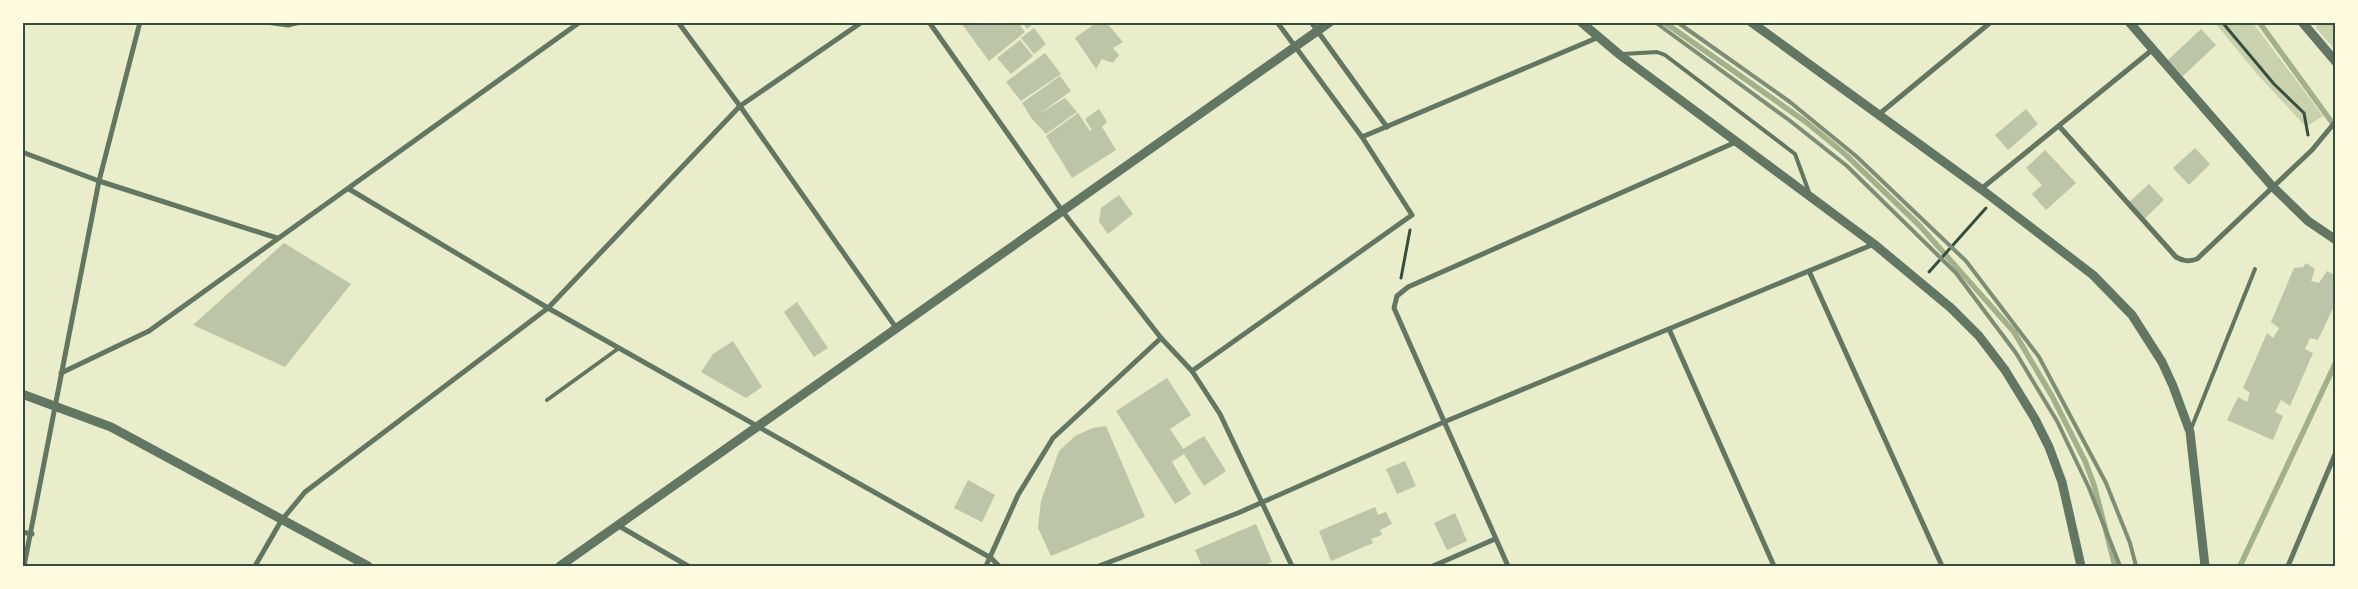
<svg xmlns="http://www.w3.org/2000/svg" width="2358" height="589" font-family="Overpass,sans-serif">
<rect width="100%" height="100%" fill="#e9edc9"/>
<g fill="#cad2ad">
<path d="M2318 22 2335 23V50L2316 28Z"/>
<path d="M2215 23H2253L2323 116 2306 127 2257 74Z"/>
</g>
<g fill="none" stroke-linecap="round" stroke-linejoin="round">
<g stroke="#a3b18a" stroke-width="5.5">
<path d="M1664 22 1806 122 1846 155 1920 226 2014 332 2052 396 2085 461 2094 485 2115 566"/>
<path d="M2259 22 2336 128"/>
<path d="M2240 566 2336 362"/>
</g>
</g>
<g fill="#bcc5a7">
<path d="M964 22H1018L1025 32 989 61 962 24Z"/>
<path d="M1022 22H1036L1027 29Z"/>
<path d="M1097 22H1106L1123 42 1113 48 1119 55 1113 63 1102 59 1096 69 1075 38Z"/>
<path d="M1034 28 1046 44 1034 54 1021 38Z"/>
<path d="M2201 29 2216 45 2183 76 2168 60Z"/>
<path d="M1020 40 1033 56 1011 74 997 58Z"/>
<path d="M1045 53 1061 74 1021 101 1006 82Z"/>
<path d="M1060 76 1071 91 1039 114 1065 98 1077 112 1046 134 1032 119 1022 103Z"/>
<path d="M1099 109 1107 122 1102 127 1116 150 1072 178 1046 136 1078 113 1090 131 1092 130 1085 119Z"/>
<path d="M2026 109 2038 124 2008 150 1995 135Z"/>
<path d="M2195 148 2210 164 2189 185 2173 168Z"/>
<path d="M2045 150 2076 183 2046 210 2032 194 2042 185 2026 168Z"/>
<path d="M2149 184 2164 200 2143 220 2128 203Z"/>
<path d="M1119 195 1133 214 1108 234 1099 222 1101 208Z"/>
<path d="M284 243 351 284 285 367 193 325Z"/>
<path d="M2306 263 2315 269 2311 281 2319 283 2327 271 2336 276V302L2318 340 2310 338 2305 349 2313 353 2290 406 2281 400 2275 412 2283 416 2273 440 2227 420 2238 397 2247 402 2250 393 2243 388 2267 333 2273 338 2279 328 2271 322 2294 268 2303 267Z"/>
<path d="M797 302 828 348 814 357 784 312Z"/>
<path d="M733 341 762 387 746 398 701 372 713 354Z"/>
<path d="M1167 378 1191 415 1170 429 1183 449 1204 436 1226 471 1204 486 1184 454 1172 462 1191 494 1175 504 1116 411Z"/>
<path d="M1106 426 1145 517 1051 556 1038 528 1041 501 1059 451 1075 436 1093 428Z"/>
<path d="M1405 461 1416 486 1397 494 1386 469Z"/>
<path d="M968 480 995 495 982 522 954 508Z"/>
<path d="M1375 507 1378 515 1386 512 1392 524 1380 530 1382 535 1371 539 1373 543 1331 561 1319 531Z"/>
<path d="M1455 513 1467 541 1447 550 1434 523Z"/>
<path d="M1256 524 1272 562 1262 566H1202L1195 550Z"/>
</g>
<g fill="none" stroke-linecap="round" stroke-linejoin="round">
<g stroke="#344e41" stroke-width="3">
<path d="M2222 22 2274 84 2304 113 2308 135"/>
<path d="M1929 272 1986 208"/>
<path d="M1401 278 1410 230"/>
</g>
<g stroke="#617663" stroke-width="4">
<path d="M1623 54 1657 52 1665 55 1795 154 1810 195"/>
<path d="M547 400 619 348"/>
<path d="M2191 429 2255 269"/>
</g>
<g stroke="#617663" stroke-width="5">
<path d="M266 22 288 25 300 22"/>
<path d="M678 22 740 106 897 329"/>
<path d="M929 22 1063 212 1161 338 1192 371 1220 414 1292 566"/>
<path d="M1311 22 1387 127"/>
<path d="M1878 115 1991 22"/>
<path d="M2059 126 2176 257C2183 261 2188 262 2197 259L2312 150 2336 121"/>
<path d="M1362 137 1599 37"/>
<path d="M22 152 99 181 277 238"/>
<path d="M349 189 548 308 991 558 999 566"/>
<path d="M1981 189 2152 50"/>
<path d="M1809 271 1942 566"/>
<path d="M1669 329 1774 566"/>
<path d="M1192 371 1412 215 1362 137 1277 22"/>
<path d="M61 373 149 331 580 22"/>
<path d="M619 526 688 566"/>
<path d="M22 532 32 534"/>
<path d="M24 566 99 181 140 22"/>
<path d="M255 566 281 521 305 492 548 308 740 106 862 22"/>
<path d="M986 566 1018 495 1053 438 1161 338"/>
<path d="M1099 566 1238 513 1444 422 1874 244"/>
<path d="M1433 566 1495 539"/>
<path d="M1508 566 1394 308 1397 296 1408 287 1736 142"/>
<path d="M2288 566 2336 452"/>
</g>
<g stroke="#617663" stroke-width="9">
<path d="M1581 22 1620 55 1874 244 1951 308 1979 336 2005 370 2035 419 2049 447 2062 482 2081 566"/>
<path d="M1751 22 1981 189 2093 275 2132 315 2162 362 2173 386 2190 432 2205 566"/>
<path d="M2129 22 2272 186 2308 221 2336 240"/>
<path d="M2302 22 2336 62"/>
<path d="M22 394 111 427 368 566"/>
<path d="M560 566 1330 22"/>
</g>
<g stroke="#7c8e77" stroke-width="4">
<path d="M1655 22 1789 120 1847 166 1956 273 2016 353 2057 421 2089 488 2120 566"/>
<path d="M1677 22 1790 102 1856 156 1966 261 2039 357 2106 483 2130 543 2136 566"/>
</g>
</g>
<rect width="2358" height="589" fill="none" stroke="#fefae0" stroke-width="48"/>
<rect x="24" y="24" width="2310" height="541" fill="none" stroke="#344e41" stroke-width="2"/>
</svg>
